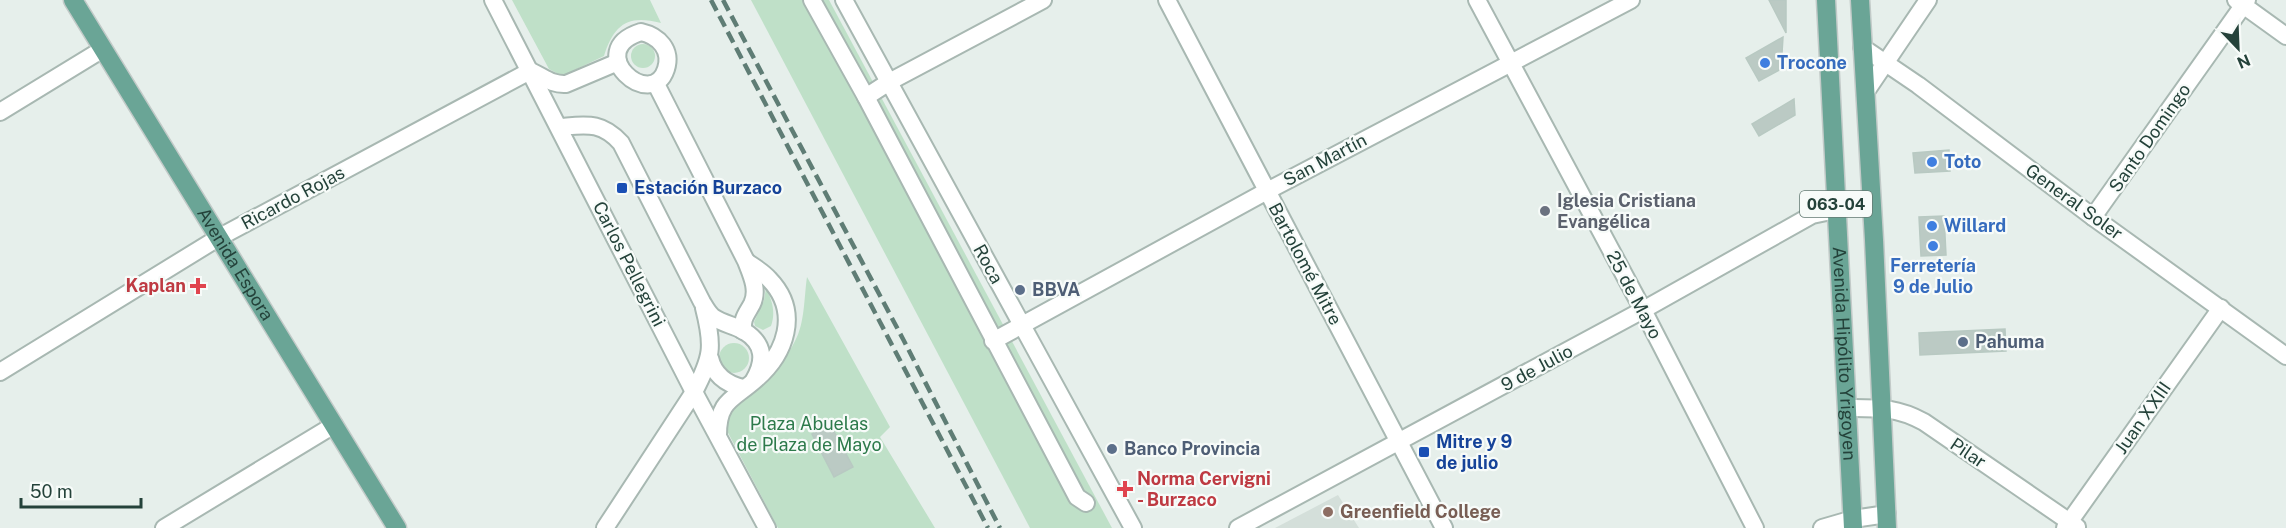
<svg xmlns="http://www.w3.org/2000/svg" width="2286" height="528" font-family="'Public Sans',sans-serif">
<rect width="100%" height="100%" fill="#e6efeb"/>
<path fill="#d4dfda" d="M1338 495 1359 528H1275Z"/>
<g fill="#bfe0c8">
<path d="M512 0H650L661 23C627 14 614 25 604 56L562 76 549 69Z"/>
<path d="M751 0H829L1112 528H1030Z"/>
<circle cx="643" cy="56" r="12"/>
<path d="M807 277 890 427 880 437 935 528H778L725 427C731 403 747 396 763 381 775 369 788 356 795 341 805 323 804 297 807 277Z"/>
<path d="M766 288C772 300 776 312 771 326L763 330 755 326 754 322 764 300Z"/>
<circle cx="734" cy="358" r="15"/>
</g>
<g fill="#bbcac4" stroke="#b8c9c2" stroke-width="1.5">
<path d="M1769 0H1786V33Z"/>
<path d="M1783 37 1781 69 1759 81 1746 58Z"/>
<path d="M1794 99 1795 115 1759 136 1752 124Z"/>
<path d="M1949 150 1950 171 1915 173 1913 153Z"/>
<path d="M1944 216 1946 255 1921 256 1919 217Z"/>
<path d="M2005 329 2006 351 1920 355 1919 333Z"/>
<path d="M830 424 853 467 834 477 812 434Z"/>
</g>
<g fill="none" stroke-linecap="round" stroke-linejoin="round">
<defs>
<g id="minor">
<path d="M493 0 694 392 767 528"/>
<path d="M812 0 866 97 1077 497 1086 503"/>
<path d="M844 0 1133 528"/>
<path d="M1167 0 1444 528"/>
<path d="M1477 0 1643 310 1755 528"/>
<path d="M2236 0 2286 36"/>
<path d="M641 32C659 36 672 50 666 69 652 113 581 51 641 32Z"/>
<path d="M1862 47 1918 85 2093 217 2286 356"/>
<path d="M530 71C543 76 551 85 566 84L618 62"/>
<path d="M656 84 746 261C751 274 759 290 752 304 746 315 742 318 743 331"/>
<path d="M1865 93 1928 0"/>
<path d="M866 97 889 82 1043 0"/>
<path d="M0 112 103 49"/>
<path d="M559 127C586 125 601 121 621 143L702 302C705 307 708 313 713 317 723 324 734 325 744 331 765 344 765 361 754 380"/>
<path d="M2093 217 2247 0"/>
<path d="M993 341 1267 191 1631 0"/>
<path d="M710 358C714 375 726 384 743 388"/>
<path d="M0 372 218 238 530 71"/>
<path d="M1848 408C1878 408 1896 407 1924 422L2077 527"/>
<path d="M718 435C718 401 732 400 754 381 786 354 801 312 769 279 763 272 754 267 747 262"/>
<path d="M164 528 334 425"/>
<path d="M605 528 694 392C712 357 714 347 704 308"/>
<path d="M1238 528 1643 310 1812 215 1836 210"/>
<path d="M1822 528 1853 519 1887 514"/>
<path d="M2065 528 2221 308"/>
</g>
<g id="major">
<path id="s1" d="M73 0 397 528"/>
<path id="s2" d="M1826 0 1853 528"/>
<path d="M1860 0 1874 240 1887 528"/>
</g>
</defs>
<use href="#minor" stroke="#a8b8b2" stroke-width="20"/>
<use href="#major" stroke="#c2cac8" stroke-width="21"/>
<use href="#minor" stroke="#fff" stroke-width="16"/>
<use href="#major" stroke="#6aa596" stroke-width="18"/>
<g stroke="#5f7d75" stroke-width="4.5" stroke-dasharray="12 6" stroke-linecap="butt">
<path d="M711 0 988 528"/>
<path d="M723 0 903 339 1000 528"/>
</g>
</g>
<g fill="#3f7fe0" stroke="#f7fbf9" stroke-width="2">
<circle cx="1765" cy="63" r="6"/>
<circle cx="1932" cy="162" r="6"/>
<circle cx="1932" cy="226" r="6"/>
<circle cx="1933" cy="246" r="6"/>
</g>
<g fill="#1a4fb4" stroke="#f7fbf9" stroke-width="2">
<rect x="616" y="182" width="12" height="12" rx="3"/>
<rect x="1418" y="446" width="12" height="12" rx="3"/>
</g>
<circle fill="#6b7280" stroke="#f7fbf9" stroke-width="2" cx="1545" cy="211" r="6"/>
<g fill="#e0444e" stroke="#f7fbf9" stroke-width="2">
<path d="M195 277h6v6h6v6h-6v6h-6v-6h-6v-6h6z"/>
<path d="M1122 480h6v6h6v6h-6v6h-6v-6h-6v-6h6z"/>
</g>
<g fill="#5c6f8a" stroke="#f7fbf9" stroke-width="2">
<circle cx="1020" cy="290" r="6"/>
<circle cx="1963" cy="342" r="6"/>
<circle cx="1112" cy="449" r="6"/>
</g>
<circle fill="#8d6e63" stroke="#f7fbf9" stroke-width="2" cx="1328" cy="512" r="6"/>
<g text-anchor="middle" stroke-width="4.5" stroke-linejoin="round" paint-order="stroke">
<rect fill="#f7fbf9" stroke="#637a73" stroke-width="1.5" x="1800" y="191" width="72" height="26" rx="4.5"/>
<g font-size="16" font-weight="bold" fill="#24423a">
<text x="1836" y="210">063-04</text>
</g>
<g font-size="18" font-weight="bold" fill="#366cbe" stroke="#f7fbf9" text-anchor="start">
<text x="1777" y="69">Trocone</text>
<text x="1944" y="168">Toto</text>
<text x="1944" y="232">Willard</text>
<text x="1933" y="272" text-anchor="middle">Ferretería<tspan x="1933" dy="21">9 de Julio</tspan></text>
</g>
<g font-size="18" fill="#24423a" stroke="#f7fbf9">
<text transform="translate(2150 138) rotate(-55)" y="6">Santo Domingo</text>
<text transform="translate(1325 160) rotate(-28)" y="6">San Martín</text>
<text transform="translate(293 198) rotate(-28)" y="6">Ricardo Rojas</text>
<text transform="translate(2074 202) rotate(36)" y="6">General Soler</text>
<text dy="6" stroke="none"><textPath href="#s1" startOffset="310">Avenida Espora</textPath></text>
<text transform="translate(629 264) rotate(63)" y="6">Carlos Pellegrini</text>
<text transform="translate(988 264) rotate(61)" y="6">Roca</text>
<text transform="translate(1305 264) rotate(62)" y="6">Bartolomé Mitre</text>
<text transform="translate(1634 295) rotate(62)" y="6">25 de Mayo</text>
<text dy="6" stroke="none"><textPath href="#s2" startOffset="354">Avenida Hipólito Yrigoyen</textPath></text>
<text transform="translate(1537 368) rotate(-28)" y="6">9 de Julio</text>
<text transform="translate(2143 418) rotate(-55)" y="6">Juan XXIII</text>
<text transform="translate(1968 453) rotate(34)" y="6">Pilar</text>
</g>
<g font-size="18" font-weight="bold" fill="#164399" stroke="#f7fbf9" text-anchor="start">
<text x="634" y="194">Estación Burzaco</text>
<text x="1436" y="448">Mitre y 9<tspan x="1436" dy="21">de julio</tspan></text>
</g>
<g font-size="18" font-weight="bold" fill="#5b616d" stroke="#f7fbf9" text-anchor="start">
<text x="1557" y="207">Iglesia Cristiana<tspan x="1557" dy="21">Evangélica</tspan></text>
</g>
<g font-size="18" font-weight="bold" fill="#be3a42" stroke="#f7fbf9" text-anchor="end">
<text x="186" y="292">Kaplan</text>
<text x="1137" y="485" text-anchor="start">Norma Cervigni<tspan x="1137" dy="21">- Burzaco</tspan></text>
</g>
<g font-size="18" font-weight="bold" fill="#4e5e75" stroke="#f7fbf9" text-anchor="start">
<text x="1032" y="296">BBVA</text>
<text x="1975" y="348">Pahuma</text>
<text x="1124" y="455">Banco Provincia</text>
</g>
<g font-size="18" fill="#2d7a4b" stroke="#f7fbf9">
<text x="809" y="430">Plaza Abuelas<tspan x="809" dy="21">de Plaza de Mayo</tspan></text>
</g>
<g font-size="18" font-weight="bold" fill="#785e54" stroke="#f7fbf9" text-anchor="start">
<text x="1340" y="518">Greenfield College</text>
</g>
</g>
<g transform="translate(2238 48) rotate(157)" stroke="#f7fbf9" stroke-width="4.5" paint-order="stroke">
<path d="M0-4.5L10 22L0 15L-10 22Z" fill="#24423a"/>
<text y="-9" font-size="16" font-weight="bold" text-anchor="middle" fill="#24423a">N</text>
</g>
<path d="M21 498v9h120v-9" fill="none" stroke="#24423a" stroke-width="3"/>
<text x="30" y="498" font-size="18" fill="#24423a" stroke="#f7fbf9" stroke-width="4.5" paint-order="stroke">50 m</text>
</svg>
